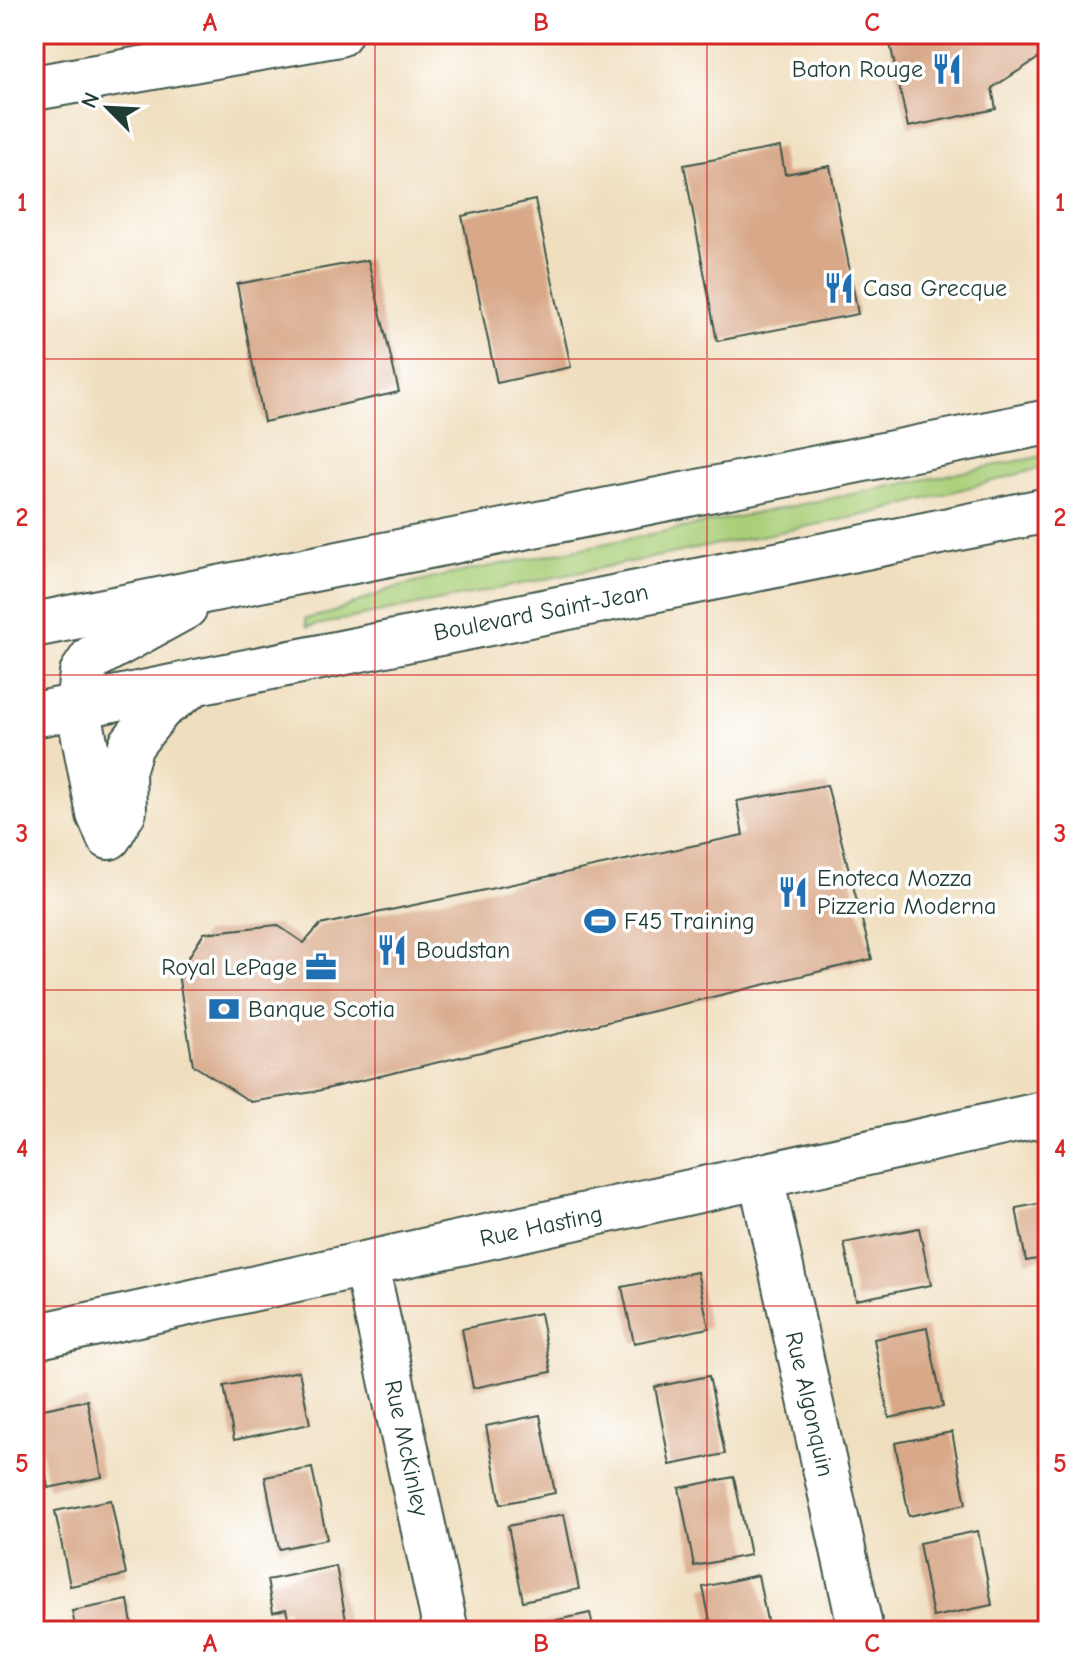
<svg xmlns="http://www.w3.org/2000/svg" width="1082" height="1665" font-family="'Comic Neue',sans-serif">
<rect width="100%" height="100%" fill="#fff"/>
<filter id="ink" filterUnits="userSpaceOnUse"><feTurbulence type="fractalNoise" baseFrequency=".0125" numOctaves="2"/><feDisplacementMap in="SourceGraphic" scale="16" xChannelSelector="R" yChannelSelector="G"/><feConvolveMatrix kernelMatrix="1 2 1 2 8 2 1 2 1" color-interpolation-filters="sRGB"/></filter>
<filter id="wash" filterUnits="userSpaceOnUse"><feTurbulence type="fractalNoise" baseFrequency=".006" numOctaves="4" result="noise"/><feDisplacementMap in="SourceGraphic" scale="32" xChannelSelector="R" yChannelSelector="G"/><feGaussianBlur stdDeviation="1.8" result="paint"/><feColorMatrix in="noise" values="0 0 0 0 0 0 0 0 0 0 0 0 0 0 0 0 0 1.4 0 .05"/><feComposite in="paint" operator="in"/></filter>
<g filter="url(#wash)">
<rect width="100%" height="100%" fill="#f0dfbf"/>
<path fill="#aacf79" stroke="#648656" stroke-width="2" d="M1048 455V466L874 513 307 627 305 619 331 613 391 589 447 575Z"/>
<g id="blocks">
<g fill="#d8a888">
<path d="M888 34H1048V52L992 88 996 109 908 127Z"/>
<path d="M780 147 785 174 830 166 858 314 717 341 684 165Z"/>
<path d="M535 200 571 367 497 383 462 216Z"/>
<path d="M368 260 399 392 264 422 237 284Z"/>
<path d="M827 785 872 959 313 1092 251 1102 193 1065 178 974 204 933 277 925 304 943 320 925 743 835 737 801Z"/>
<path d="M1048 1202V1257L1026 1261 1016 1208Z"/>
<path d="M919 1228 931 1285 856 1300 844 1243Z"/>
<path d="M697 1272 709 1328 634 1343 622 1287Z"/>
<path d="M540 1313 551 1372 473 1388 462 1329Z"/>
<path d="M927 1328 943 1407 889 1418 874 1339Z"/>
<path d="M299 1371 310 1424 234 1440 224 1386Z"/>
<path d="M709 1376 725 1454 670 1465 655 1387Z"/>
<path d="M87 1400 102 1477 48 1488 34 1411Z"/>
<path d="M540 1415 555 1493 501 1504 486 1426Z"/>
<path d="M952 1432 966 1504 909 1516 895 1443Z"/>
<path d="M312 1468 327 1539 279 1549 265 1477Z"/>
<path d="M734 1477 750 1555 694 1566 679 1488Z"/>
<path d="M111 1500 126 1575 70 1586 55 1511Z"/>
<path d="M564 1514 579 1589 523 1601 508 1526Z"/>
<path d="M978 1531 992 1605 933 1617 919 1543Z"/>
<path d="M336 1566 348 1631H291L286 1609 273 1612 267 1580Z"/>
<path d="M758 1575 769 1631H712L703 1587Z"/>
<path d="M128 1600 133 1631H76L72 1611Z"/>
<path d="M590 1613 594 1631H535L534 1625Z"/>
</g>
</g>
</g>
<g filter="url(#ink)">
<use href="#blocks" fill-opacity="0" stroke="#3e5549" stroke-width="2"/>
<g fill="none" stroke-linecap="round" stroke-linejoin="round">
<defs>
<g id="minor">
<path d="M34 88 339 34"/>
<path d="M78 706 99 814 108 835"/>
<path d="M109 837 124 811 123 771 131 745 160 708 196 682"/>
<path d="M761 1177 861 1631"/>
<path d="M366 1265 446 1631"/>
<path d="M34 1337 1048 1113"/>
</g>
<g id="major">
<path d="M34 625 1048 422"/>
<path d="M78 706 82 673 92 658 185 607"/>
<path d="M34 715 1048 510"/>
</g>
</defs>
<use href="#minor" stroke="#3e5549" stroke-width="48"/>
<use href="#major" stroke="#3e5549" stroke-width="48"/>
<use href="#minor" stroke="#fff" stroke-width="44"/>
<use href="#major" stroke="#fff" stroke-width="44"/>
</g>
</g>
<path fill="none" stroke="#d62828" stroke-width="2" stroke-opacity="0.55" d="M375 34V1631M707 34V1631M34 359H1048M34 675H1048M34 990H1048M34 1306H1048"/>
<defs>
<symbol id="restaurant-bare" viewBox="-9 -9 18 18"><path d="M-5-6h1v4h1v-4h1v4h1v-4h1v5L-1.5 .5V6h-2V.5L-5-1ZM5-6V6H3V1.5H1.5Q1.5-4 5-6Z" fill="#1f6fb2" stroke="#fff" stroke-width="2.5" paint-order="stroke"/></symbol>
<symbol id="stadium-bare" viewBox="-9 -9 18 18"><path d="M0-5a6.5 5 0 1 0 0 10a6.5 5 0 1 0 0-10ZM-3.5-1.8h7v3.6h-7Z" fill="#1f6fb2" stroke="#fff" stroke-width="2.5" paint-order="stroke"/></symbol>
<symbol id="office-bare" viewBox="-9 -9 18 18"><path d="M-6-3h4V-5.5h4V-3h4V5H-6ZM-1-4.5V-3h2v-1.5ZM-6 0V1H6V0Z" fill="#1f6fb2" stroke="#fff" stroke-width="2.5" paint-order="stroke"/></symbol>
<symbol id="bank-bare" viewBox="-9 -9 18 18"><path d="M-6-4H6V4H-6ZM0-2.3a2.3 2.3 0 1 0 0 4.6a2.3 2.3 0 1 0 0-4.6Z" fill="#1f6fb2" stroke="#fff" stroke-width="2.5" paint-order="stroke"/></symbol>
</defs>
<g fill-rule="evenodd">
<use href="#restaurant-bare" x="925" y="47" width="44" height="44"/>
<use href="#restaurant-bare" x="817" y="266" width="44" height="44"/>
<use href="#restaurant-bare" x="771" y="870" width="44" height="44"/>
<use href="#stadium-bare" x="578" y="899" width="44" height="44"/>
<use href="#restaurant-bare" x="370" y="928" width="44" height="44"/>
<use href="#office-bare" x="299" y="945" width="44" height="44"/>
<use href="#bank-bare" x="202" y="987" width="44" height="44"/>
</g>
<g text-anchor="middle" stroke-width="7" stroke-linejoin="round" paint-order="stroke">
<g font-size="24" fill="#1f3d34" stroke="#fff" text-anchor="start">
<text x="923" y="77" text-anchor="end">Baton Rouge</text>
<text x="863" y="296">Casa Grecque</text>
<text x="817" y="886">Enoteca Mozza<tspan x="817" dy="28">Pizzeria Moderna</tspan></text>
<text x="624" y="929">F45 Training</text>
<text x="416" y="958">Boudstan</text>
<text x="297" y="975" text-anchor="end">Royal LePage</text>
<text x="248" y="1017">Banque Scotia</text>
</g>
<g font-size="24" fill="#1f3d34" stroke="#fff">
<text transform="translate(541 612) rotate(-11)" y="8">Boulevard Saint-Jean</text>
<text transform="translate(541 1226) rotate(-12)" y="8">Rue Hasting</text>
<text transform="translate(810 1404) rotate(77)" y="8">Rue Algonquin</text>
<text transform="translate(407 1448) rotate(78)" y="8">Rue McKinley</text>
</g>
</g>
<rect width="1082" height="1665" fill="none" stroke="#fff" stroke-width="88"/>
<g transform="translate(108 108) rotate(294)" stroke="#ffffff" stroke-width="6" paint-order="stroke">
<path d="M0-6L14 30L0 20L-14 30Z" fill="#1f3d34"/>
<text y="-12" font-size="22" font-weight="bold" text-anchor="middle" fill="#1f3d34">N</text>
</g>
<rect x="44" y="44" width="994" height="1577" fill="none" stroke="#d62828" stroke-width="3"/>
<g font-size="26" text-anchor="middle" font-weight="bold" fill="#d62828">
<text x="210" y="31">A</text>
<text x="541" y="31">B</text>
<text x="872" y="31">C</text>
<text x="22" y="211">1</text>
<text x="1060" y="211">1</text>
<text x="22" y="526">2</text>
<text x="1060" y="526">2</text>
<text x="22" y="842">3</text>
<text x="1060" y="842">3</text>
<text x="22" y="1157">4</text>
<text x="1060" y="1157">4</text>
<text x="22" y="1472">5</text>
<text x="1060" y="1472">5</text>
<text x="210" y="1652">A</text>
<text x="541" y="1652">B</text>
<text x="872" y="1652">C</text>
</g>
</svg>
